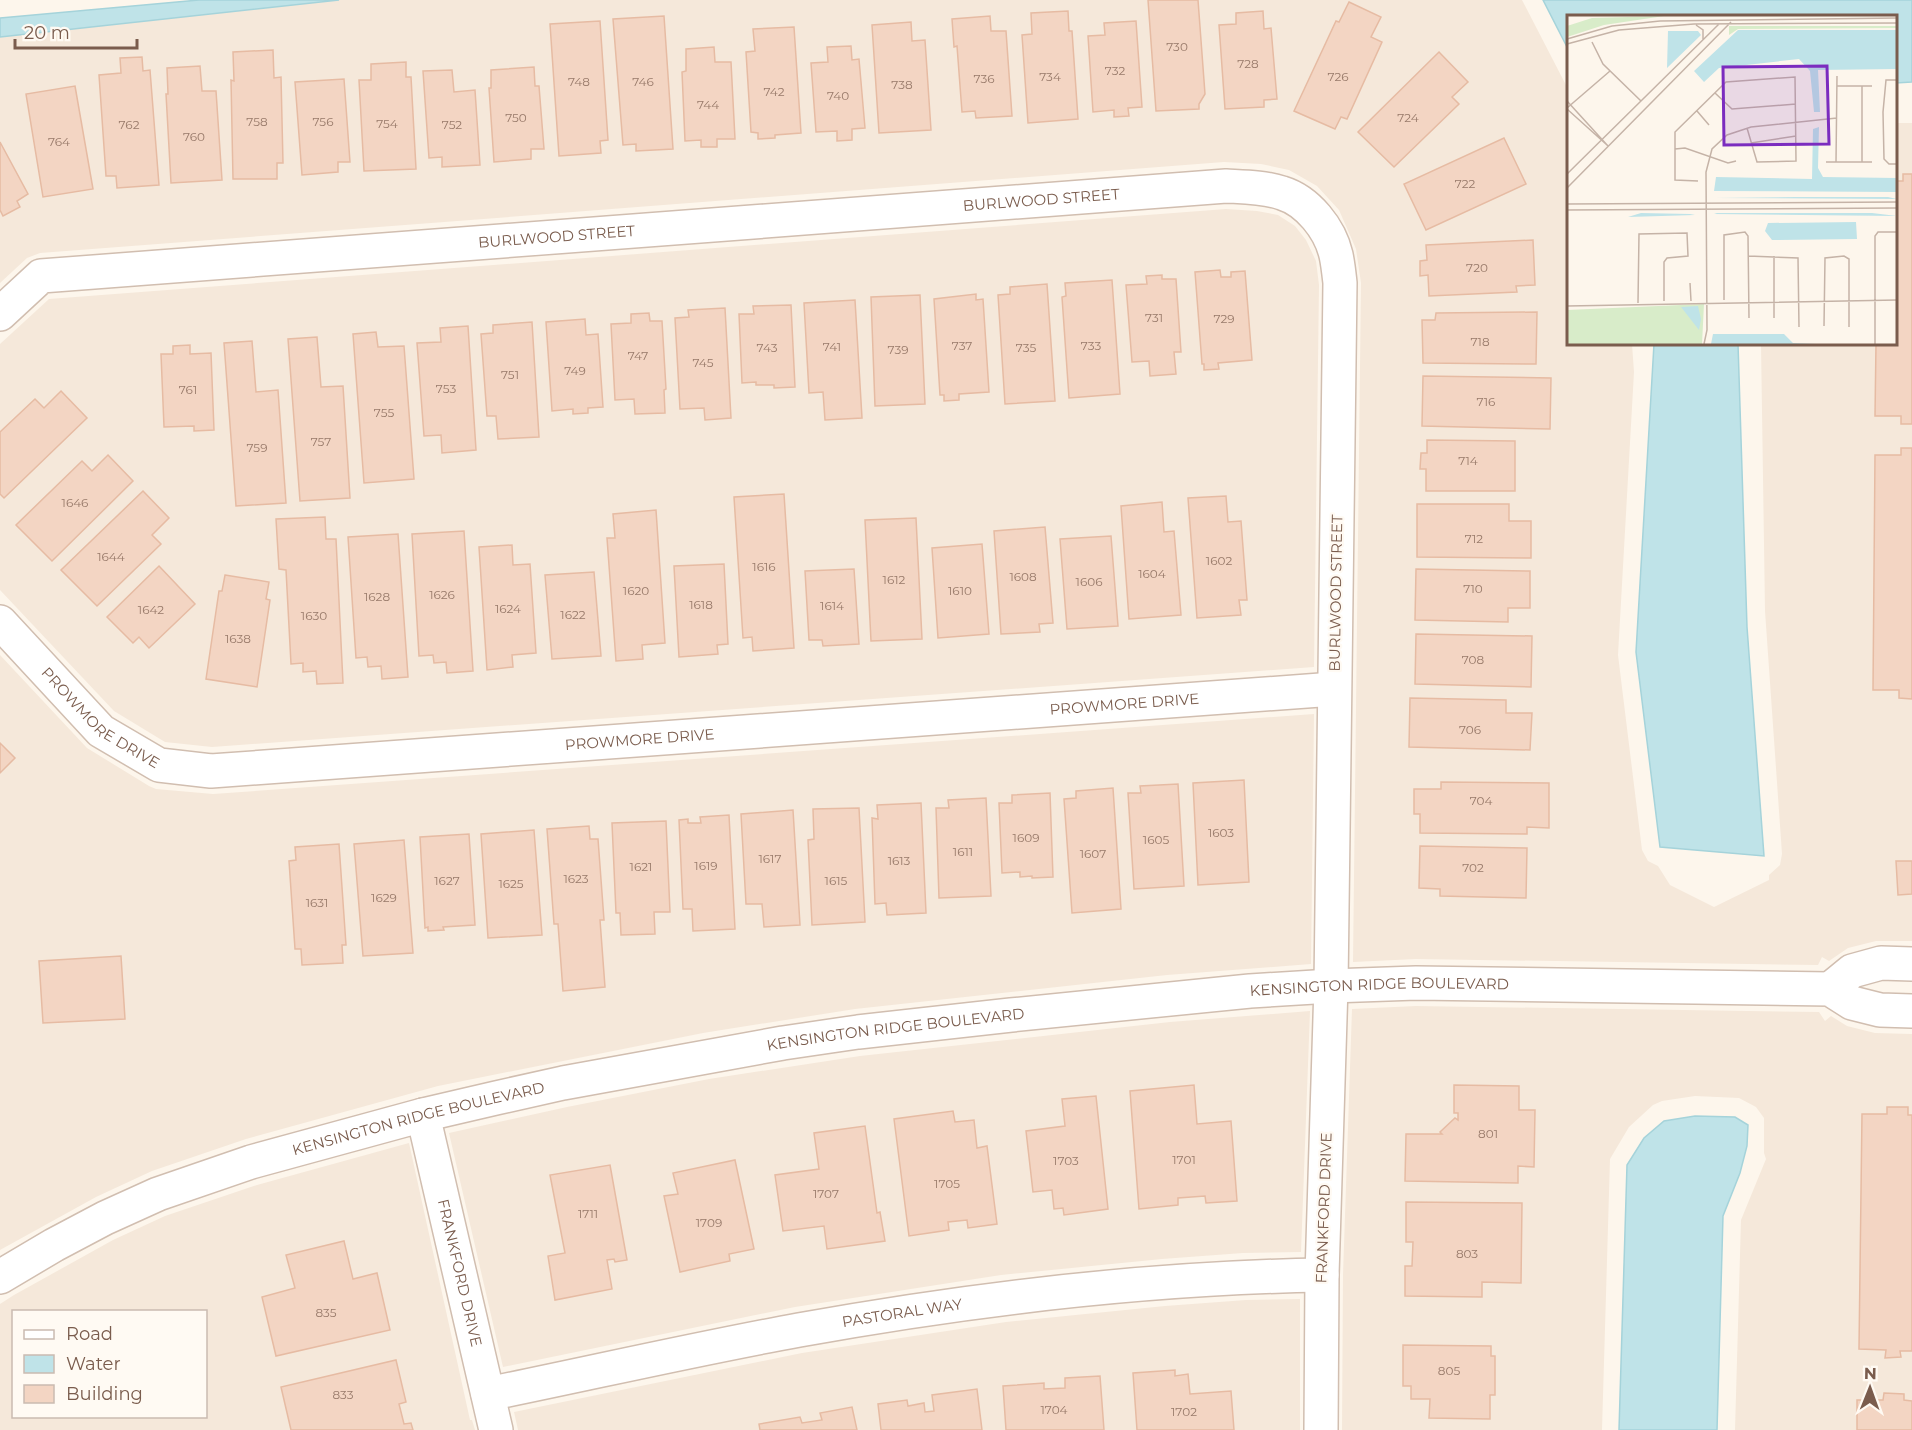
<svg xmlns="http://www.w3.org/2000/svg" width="1912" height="1430" font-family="Montserrat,sans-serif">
<rect width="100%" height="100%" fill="#fdf6ec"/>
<g fill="#f5e8da" fill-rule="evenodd">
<path d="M339 0H1522L1568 89V344H1632L1634 372 1618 655 1642 850 1648 861 1658 866 1670 885 1714 907 1769 880V875L1780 865 1782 854 1765 611 1761 344H1896V123H1912V941H1876L1848 948 1829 961 1822 957 1818 965 1416 959 1353 962 1361 283 1356 249 1339 210 1317 186 1289 170 1261 164 1224 162 40 253 27 258 0 283V37Z"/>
<path d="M1226 209 1257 211 1278 215 1295 226 1306 240 1316 261 1319 285 1314 667 212 747 165 742 114 711 0 590V344L49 299Z"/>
<path d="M0 655 87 748 149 786 156 789 213 794 1314 714 1311 964 1167 975 855 1009 703 1033 438 1086 246 1139 152 1171 96 1197 0 1250Z"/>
<path d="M1416 1006 1819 1012 1825 1021 1831 1016 1847 1026 1875 1033 1912 1034V1430H1735L1741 1220 1766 1159 1764 1153V1118L1756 1107 1739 1098 1695 1096 1662 1101 1653 1105 1629 1127 1610 1159 1602 1430H1342L1343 1275 1352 1009Z"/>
<path d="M1310 1011 1301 1252 1243 1253 1162 1259 1001 1275 795 1307 503 1367 449 1133 567 1107 709 1079 860 1056 1170 1022Z"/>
<path d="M409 1143 470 1420H472L475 1430H0V1304L14 1295 113 1240 165 1216 257 1185ZM14 1312H206V1416H14Z"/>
<path d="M1300 1299V1430H518L514 1412 802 1353 1006 1322 1165 1306 1246 1300Z"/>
</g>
<g fill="#bfe3e8" stroke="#a5d3da" stroke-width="1.5">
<path d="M199 0H339L0 37V18Z"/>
<path d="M1543 0H1912V82L1896 83V16H1568V49Z"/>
<path d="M1654 344H1738L1747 627 1764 856 1660 847 1636 652Z"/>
<path d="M1695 1116 1735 1117 1748 1125 1747 1146 1740 1173 1723 1216 1717 1430H1619L1627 1165 1644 1138 1664 1121Z"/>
</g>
<g fill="#f3d5c3" stroke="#e6bba3" stroke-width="1.5">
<path d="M1148 0H1198L1205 94 1199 104V109L1156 111Z"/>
<path d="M1349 2 1381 17 1371 37 1382 42 1347 119 1341 117 1335 129 1294 111 1336 21 1339 22Z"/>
<path d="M1068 11 1069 31H1072L1078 119 1028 123 1022 35 1032 34 1031 13Z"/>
<path d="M1263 11 1264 29 1271 28 1277 99 1264 100V107L1225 109 1219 25 1236 24V13Z"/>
<path d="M664 16 673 149 636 151V144L623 145 613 19Z"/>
<path d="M990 16 991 31H1006L1012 116 976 118 975 111 962 112 957 46 954 47 952 19Z"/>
<path d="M600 21 608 140 600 141 601 153 559 156 550 24Z"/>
<path d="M1136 21 1142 107 1128 108 1129 116 1114 117V110L1093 112 1088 36 1105 35 1104 23Z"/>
<path d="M911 22 912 41 925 40 931 130 879 133 872 25Z"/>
<path d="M794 27 801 133 775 135V138L758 139V133L751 132 746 52 755 51 753 29Z"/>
<path d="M851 46 852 60 859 59 865 128 852 129V140L837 141V131L816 132 811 63 828 62 827 47Z"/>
<path d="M714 47 715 62H731L735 139H717V147H701V140L685 141 682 72 686 71V49Z"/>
<path d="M273 50 274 78 281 77 283 163H277V179H233L231 80 234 81 233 52Z"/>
<path d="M1439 52 1468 82 1452 97 1459 104 1394 167 1358 132Z"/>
<path d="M142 57 143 71 150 70 159 185 117 188 116 176H106L99 75 121 73 120 58Z"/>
<path d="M406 62V77H411L416 169 364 171 359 80H371V64Z"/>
<path d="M200 66 202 91H216L222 180 171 183 166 94H168L167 68Z"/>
<path d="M534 67 535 86H539L544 149H531V159L494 162 489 88H491V70Z"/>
<path d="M452 70 454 92 475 90 480 165 442 167V157L429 158 423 71Z"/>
<path d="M344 79 350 162H338V172L302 175 295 82Z"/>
<path d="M75 86 93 189 43 197 26 94Z"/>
<path d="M1504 138 1526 184 1426 230 1404 184Z"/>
<path d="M0 142 28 194 17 201 20 207 3 216 0 210Z"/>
<path d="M1903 174H1912V424H1901V416H1875L1876 344H1896V181H1903Z"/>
<path d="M1533 240 1535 285 1516 286 1517 292 1429 296 1428 275 1420 276V261L1427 260 1426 245Z"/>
<path d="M1220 270 1221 277H1231V272L1245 271 1252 360 1218 363 1219 369 1204 370V364H1202L1195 272Z"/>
<path d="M1162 275V279H1176L1181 352H1174L1176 374 1150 376 1149 361 1132 362 1126 285 1147 284 1146 276Z"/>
<path d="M1112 280 1120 394 1069 398 1062 297 1066 296 1065 283Z"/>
<path d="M1047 284 1055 401 1005 404 998 295 1010 294V287Z"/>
<path d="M976 294V300L983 299 989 392 959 394V400L944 401V395H940L934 299Z"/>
<path d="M920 295 925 404 875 406 871 297Z"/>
<path d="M855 300 862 418 825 420 823 392 809 393 804 303Z"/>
<path d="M791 305 795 387 774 388V385H756V382L742 383 739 314H754L753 306Z"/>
<path d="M725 308 731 418 705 420 704 408 680 409 675 318 689 317 688 310Z"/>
<path d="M1537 312 1536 364 1423 363 1422 320H1435L1436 313Z"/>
<path d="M649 313 650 321H662L666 389 664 390 665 413 635 414 634 399 615 400 611 324 631 323V314Z"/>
<path d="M585 319 586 335 598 334 603 407 588 408V413L573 414V409L552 411 546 322Z"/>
<path d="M532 322 539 437 498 439 496 416H487L481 334 493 333V325Z"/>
<path d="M468 326 476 450 442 453 441 435 424 436 417 343 441 342 440 328Z"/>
<path d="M376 332 378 347 404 346 414 479 364 483 353 334Z"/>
<path d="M317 337 321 387 343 386 350 498 300 501 288 339Z"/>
<path d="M252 341 256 392 278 390 286 503 236 506 224 343Z"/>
<path d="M190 345V354L211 353 214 430 194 431V426L164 427 161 354H173V346Z"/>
<path d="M1423 376 1551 378 1550 429 1422 426Z"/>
<path d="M61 391 87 418 4 498 0 494V432L35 399 44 408Z"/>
<path d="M1427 440 1515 441V491H1426V469H1420L1421 453H1427Z"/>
<path d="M1901 448H1912V699L1899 698V690H1873L1875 455H1901Z"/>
<path d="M108 455 133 481 52 561 16 525 82 461 92 471Z"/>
<path d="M143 491 169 518 152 535 161 544 97 606 61 570Z"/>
<path d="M784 494 794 648 753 651 752 637 743 638 734 497Z"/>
<path d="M1226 496 1228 522 1241 521 1247 600H1239L1241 615 1197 618 1188 498Z"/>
<path d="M1162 502 1164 532 1174 531 1181 615 1129 619 1121 506Z"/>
<path d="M1417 504H1509V521H1531V558L1417 557Z"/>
<path d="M656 510 665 643 642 645 643 659 616 661 607 538H615L613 514Z"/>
<path d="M325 517 326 539H336L343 683 317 684 316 671 303 672V663L291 664 286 570 279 569 276 519Z"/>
<path d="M916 518 922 639 871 641 865 520Z"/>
<path d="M1045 527 1053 623 1039 624 1040 632 1001 634 994 531Z"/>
<path d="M464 531 473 671 447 673 446 662 434 663 433 655 419 656 412 534Z"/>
<path d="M398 534 408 677 382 679 381 666 368 667 367 657 356 658 348 537Z"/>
<path d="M1111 536 1118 626 1067 629 1060 539Z"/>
<path d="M982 544 989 634 938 638 932 548Z"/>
<path d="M512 545 513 565 530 564 536 653 512 655 513 667 487 670 479 547Z"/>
<path d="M724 564 728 644 717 645 718 654 679 657 674 566Z"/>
<path d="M159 566 195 604 149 648 139 637 133 643 107 617Z"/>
<path d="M854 569 859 644 823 646 822 640H809L805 571Z"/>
<path d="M1416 569 1530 571V608H1508V622L1415 620Z"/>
<path d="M594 572 601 656 552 659 545 575Z"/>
<path d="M225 575 269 582 266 599 270 600 257 687 206 679 219 591H222Z"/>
<path d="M1416 634 1532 636 1531 687 1415 684Z"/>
<path d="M1410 698 1506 700V713H1532L1530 750 1409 747Z"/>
<path d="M0 743 15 758 0 773Z"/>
<path d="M1244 780 1249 882 1198 885 1193 783Z"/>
<path d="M1441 782 1549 783V828L1527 827V834L1420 833V814H1414V789H1441Z"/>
<path d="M1178 784 1184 886 1134 889 1128 793H1141L1140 786Z"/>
<path d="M1113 788 1121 909 1072 913 1064 799 1076 798V791Z"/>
<path d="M1050 793 1053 877 1032 878V876L1020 877V872L1002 873 999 803H1012V795Z"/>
<path d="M986 798 991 896 939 898 936 808H949L948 800Z"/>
<path d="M921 803 926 913 887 915 886 903 875 904 872 818 878 819 877 805Z"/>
<path d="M859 808 865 922 812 925 808 840 814 839 813 809Z"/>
<path d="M793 810 800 925 764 927 762 904H746L741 814Z"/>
<path d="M729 815 735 929 693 931 692 909H683L679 820 688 819V823H701L700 817Z"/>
<path d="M666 821 670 912H654L655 934 621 935 620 913H616L612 823Z"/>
<path d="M589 826 590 839H598L604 920H600L605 987 563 991 558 924H554L547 829Z"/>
<path d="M534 830 542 935 488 938 481 834Z"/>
<path d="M469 834 475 925 443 927 444 930 428 931V927L425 928 420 837Z"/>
<path d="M404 840 413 953 363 956 354 844Z"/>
<path d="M339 844 346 945H342L343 963 302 965 301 949H295L289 861 296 860 295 847Z"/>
<path d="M1420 846 1527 848 1526 898 1440 896V889L1419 888Z"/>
<path d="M1896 861H1912V894L1898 895Z"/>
<path d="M121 956 125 1019 43 1023 39 961Z"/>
<path d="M1194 1085 1197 1124 1231 1121 1237 1201 1206 1203 1205 1196 1178 1198V1205L1139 1209 1130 1091Z"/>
<path d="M1454 1085 1519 1086V1110H1535L1534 1167 1518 1166V1183L1405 1181 1406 1134H1442L1440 1132 1455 1118 1458 1120V1113H1454Z"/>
<path d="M1096 1096 1108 1209 1064 1215 1063 1208 1054 1209 1052 1190 1033 1192 1026 1131 1065 1126 1062 1099Z"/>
<path d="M1887 1107H1908V1115H1912V1351H1900L1901 1357 1885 1358 1886 1350 1859 1349 1862 1114H1887Z"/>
<path d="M953 1111 955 1122 974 1120 977 1148 987 1146 997 1224 968 1228 967 1220 948 1222 949 1230 909 1236 894 1119Z"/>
<path d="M865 1126 877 1213 880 1212 885 1241 827 1249 824 1226 783 1231 775 1175 819 1169 814 1133Z"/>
<path d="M735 1160 754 1249 729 1254 730 1261 680 1272 664 1196 678 1194 673 1173Z"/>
<path d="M610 1165 627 1260 615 1262 614 1259 607 1260 612 1289 555 1300 548 1256 565 1253 550 1175Z"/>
<path d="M1406 1202 1522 1203 1521 1283 1482 1282V1297L1405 1296V1266H1412L1413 1242H1406Z"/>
<path d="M344 1241 353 1279 377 1273 390 1330 276 1356 262 1297 295 1288 286 1255Z"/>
<path d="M1403 1345 1491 1346V1356H1495V1395H1490V1419L1429 1418 1430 1399H1411V1386H1403Z"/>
<path d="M396 1360 406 1402 399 1404 404 1424 411 1423 413 1430H291L281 1387Z"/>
<path d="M1175 1370V1376L1188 1374 1190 1394 1231 1391 1234 1430H1137L1133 1373Z"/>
<path d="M1100 1376 1104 1430H1006L1003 1386 1044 1383V1389L1065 1388V1378Z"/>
<path d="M977 1389 982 1430H881L878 1404 907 1400 908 1406 924 1403 925 1412 934 1411 932 1395Z"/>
<path d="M1884 1393 1904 1394V1400L1912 1401V1430H1857V1400H1883Z"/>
<path d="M852 1407 857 1430H760L759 1424 800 1417 802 1423 822 1420 820 1413Z"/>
</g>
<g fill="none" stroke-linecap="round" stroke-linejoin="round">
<defs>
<g id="minor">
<path id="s1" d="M0 314 41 276 1226 186C1245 187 1264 187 1282 193 1308 201 1330 229 1336 255 1338 264 1339 274 1340 283L1331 986 1322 1275 1321 1430"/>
<path id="s2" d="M0 622 101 731 159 765 211 771 1334 689"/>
<path d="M1830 989 1852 971 1881 963 1912 964"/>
<path id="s3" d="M423 1115 496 1430"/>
<path id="s4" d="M0 1277 54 1245 105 1218 158 1194 251 1162 423 1115 496 1098 563 1083 783 1043 858 1032 1011 1015 1250 991 1331 986 1416 983 1830 989 1852 1003 1880 1010 1912 1011"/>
<path id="s5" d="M488 1394C591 1373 695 1349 799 1330 971 1299 1147 1278 1322 1275"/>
</g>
</defs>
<use href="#minor" stroke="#d1beb0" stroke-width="36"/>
<use href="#minor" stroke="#fff" stroke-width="33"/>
</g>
<g text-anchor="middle" stroke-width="4.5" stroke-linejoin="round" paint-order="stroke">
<g font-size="12" fill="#987a6a">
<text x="1177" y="51">730</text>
<text x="1248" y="68">728</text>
<text x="1115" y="75">732</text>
<text x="1050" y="81">734</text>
<text x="1338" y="81">726</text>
<text x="984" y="83">736</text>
<text x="579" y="86">748</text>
<text x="643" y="86">746</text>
<text x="902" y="89">738</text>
<text x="774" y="96">742</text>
<text x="838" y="100">740</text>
<text x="708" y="109">744</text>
<text x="516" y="122">750</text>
<text x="1408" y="122">724</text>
<text x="257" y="126">758</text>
<text x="323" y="126">756</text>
<text x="387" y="128">754</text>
<text x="129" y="129">762</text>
<text x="452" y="129">752</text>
<text x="194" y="141">760</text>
<text x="59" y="146">764</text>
<text x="1465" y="188">722</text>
<text x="1477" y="272">720</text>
<text x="1154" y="322">731</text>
<text x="1224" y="323">729</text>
<text x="1480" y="346">718</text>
<text x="962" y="350">737</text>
<text x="1091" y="350">733</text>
<text x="832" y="351">741</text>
<text x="767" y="352">743</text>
<text x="1026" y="352">735</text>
<text x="898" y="354">739</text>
<text x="638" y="360">747</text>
<text x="703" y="367">745</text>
<text x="575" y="375">749</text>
<text x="510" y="379">751</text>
<text x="446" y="393">753</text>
<text x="188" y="394">761</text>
<text x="1486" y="406">716</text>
<text x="384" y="417">755</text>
<text x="321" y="446">757</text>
<text x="257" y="452">759</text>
<text x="1468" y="465">714</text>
<text x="75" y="507">1646</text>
<text x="1474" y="543">712</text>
<text x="111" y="561">1644</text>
<text x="1219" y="565">1602</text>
<text x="764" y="571">1616</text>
<text x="1152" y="578">1604</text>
<text x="1023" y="581">1608</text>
<text x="894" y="584">1612</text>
<text x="1089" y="586">1606</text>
<text x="1473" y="593">710</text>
<text x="636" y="595">1620</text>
<text x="960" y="595">1610</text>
<text x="442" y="599">1626</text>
<text x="377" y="601">1628</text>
<text x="701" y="609">1618</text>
<text x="832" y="610">1614</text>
<text x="508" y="613">1624</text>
<text x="151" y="614">1642</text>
<text x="573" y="619">1622</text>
<text x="314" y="620">1630</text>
<text x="238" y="643">1638</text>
<text x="1473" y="664">708</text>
<text x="1470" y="734">706</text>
<text x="1481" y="805">704</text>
<text x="1221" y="837">1603</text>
<text x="1026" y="842">1609</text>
<text x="1156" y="844">1605</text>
<text x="963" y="856">1611</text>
<text x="1093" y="858">1607</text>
<text x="770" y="863">1617</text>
<text x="899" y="865">1613</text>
<text x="706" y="870">1619</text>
<text x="641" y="871">1621</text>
<text x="1473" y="872">702</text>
<text x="576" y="883">1623</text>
<text x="447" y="885">1627</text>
<text x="836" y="885">1615</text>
<text x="511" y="888">1625</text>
<text x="384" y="902">1629</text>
<text x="317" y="907">1631</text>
<text x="1488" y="1138">801</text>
<text x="1184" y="1164">1701</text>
<text x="1066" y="1165">1703</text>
<text x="947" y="1188">1705</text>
<text x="826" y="1198">1707</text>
<text x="588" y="1218">1711</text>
<text x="709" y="1227">1709</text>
<text x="1467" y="1258">803</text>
<text x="326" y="1317">835</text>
<text x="1449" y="1375">805</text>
<text x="343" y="1399">833</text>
<text x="1054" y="1414">1704</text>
<text x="1184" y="1416">1702</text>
</g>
<g font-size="15" fill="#7a5c4d" stroke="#fffaf3">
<text dy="5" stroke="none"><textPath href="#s1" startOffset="1059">BURLWOOD STREET</textPath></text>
<text dy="5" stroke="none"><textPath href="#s1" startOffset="573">BURLWOOD STREET</textPath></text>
<text transform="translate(1336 593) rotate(-89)" y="5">BURLWOOD STREET</text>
<text dy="5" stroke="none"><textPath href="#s2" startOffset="1184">PROWMORE DRIVE</textPath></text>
<text dy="5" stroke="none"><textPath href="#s2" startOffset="140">PROWMORE DRIVE</textPath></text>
<text dy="5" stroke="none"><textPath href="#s2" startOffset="698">PROWMORE DRIVE</textPath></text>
<text dy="5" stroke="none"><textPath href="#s4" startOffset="1422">KENSINGTON RIDGE BOULEVARD</textPath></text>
<text dy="5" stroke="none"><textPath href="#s4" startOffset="936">KENSINGTON RIDGE BOULEVARD</textPath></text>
<text dy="5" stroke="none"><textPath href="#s4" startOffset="450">KENSINGTON RIDGE BOULEVARD</textPath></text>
<text transform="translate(1324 1208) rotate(-88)" y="5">FRANKFORD DRIVE</text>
<text dy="5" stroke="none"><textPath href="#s3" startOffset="162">FRANKFORD DRIVE</textPath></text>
<text dy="5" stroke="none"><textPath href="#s5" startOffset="422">PASTORAL WAY</textPath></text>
</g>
</g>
<g transform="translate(1567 15)">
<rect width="330" height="330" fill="#fdf6ec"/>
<path d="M97 1 37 10 0 22V11L25 3ZM162 11H330V13L171 14 162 20ZM137 289 135 329H0V295Z" fill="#d8ecc9"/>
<path d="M171 15H330V54L251 55 253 97H247L243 56 232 44 152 53 137 67 127 56ZM101 16H131L134 20 100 53ZM252 112 251 153 256 162 330 163V177L147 176 149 162 245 164 246 114ZM229 182H321L330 184 148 183ZM74 198 123 199 128 200 61 202ZM305 198 330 201 147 199 150 198ZM289 207 290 224 205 225 198 216 201 208ZM131 291 134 304 132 315 114 292ZM146 319H217L226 328 249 329H144Z" fill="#bfe3e8"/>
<path fill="none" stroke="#c5b3a7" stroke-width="1.5" d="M129 10 136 15V25M0 24 45 11 93 6 330 3M25 27 36 49 74 86M0 29 52 15 127 9 330 8M330 65H319L316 97 317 144 322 149H330M270 71H305M295 71V147M148 78 165 94 229 89M0 86 41 131M0 93 43 56M0 94 40 130M130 96 142 110M184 128 229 121M108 134 118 133 161 148 169 146M259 147H305M269 147 270 61M0 159 152 9M131 166 108 165V117L159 67 228 62 229 146 190 147 180 113M0 173 164 7M0 189 330 187M0 195 330 193M181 241 231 243 232 312M207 241V303M123 268 124 286M157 285V220L178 217 181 221 182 303M71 288 72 219 120 218 121 241 100 243 97 247V286M0 291 330 285M257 311 258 243 277 241 282 244V312M137 329 140 315 139 157 145 134 160 120 184 112 270 103M308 329V221L311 217H330"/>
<path fill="#7b2cbf" fill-opacity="0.15" stroke="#7b2cbf" stroke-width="3" d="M260 51 262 129 157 130 156 52Z"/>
<rect width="330" height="330" fill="none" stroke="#7a5c4d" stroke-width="3"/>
</g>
<rect x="12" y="1310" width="195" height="108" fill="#fffaf3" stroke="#cabbb1" stroke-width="1.5"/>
<rect x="24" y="1330" width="30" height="9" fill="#ffffff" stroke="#cabbb1" stroke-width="1.5"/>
<text x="66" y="1340" font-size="18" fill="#7a5c4d">Road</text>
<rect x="24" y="1355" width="30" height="18" fill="#bfe3e8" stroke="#cabbb1" stroke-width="1.5"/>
<text x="66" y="1370" font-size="18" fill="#7a5c4d">Water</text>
<rect x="24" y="1385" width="30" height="18" fill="#f3d5c3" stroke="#cabbb1" stroke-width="1.5"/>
<text x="66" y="1400" font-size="18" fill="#7a5c4d">Building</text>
<g transform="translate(1870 1388) rotate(1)" stroke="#fffaf3" stroke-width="4.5" paint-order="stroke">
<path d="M0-4.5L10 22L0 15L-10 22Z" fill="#7a5c4d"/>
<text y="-9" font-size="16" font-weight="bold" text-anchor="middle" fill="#7a5c4d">N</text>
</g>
<path d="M15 39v9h122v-9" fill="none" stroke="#7a5c4d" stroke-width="3"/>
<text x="24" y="39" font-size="18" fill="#7a5c4d" stroke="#fffaf3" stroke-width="4.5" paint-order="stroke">20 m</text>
</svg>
